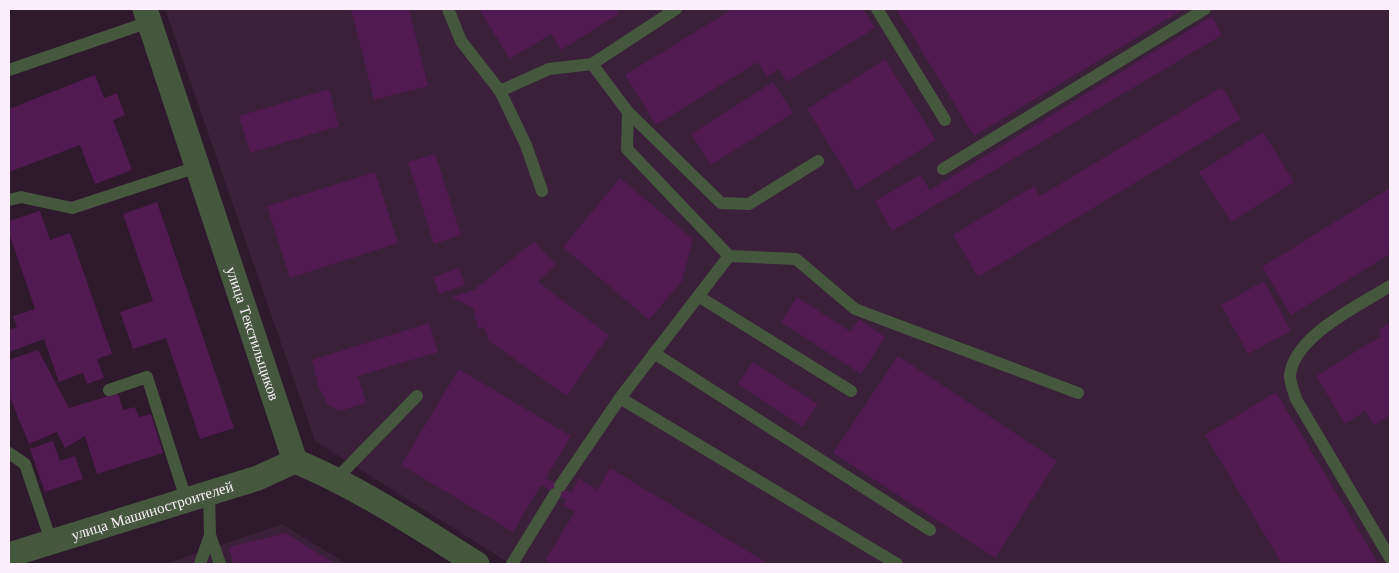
<svg xmlns="http://www.w3.org/2000/svg" width="1399" height="573" font-family="'Libre Baskerville',serif">
<rect width="100%" height="100%" fill="#2e192d"/>
<g fill="#3a2039">
<path d="M165 9H1390V564H510L315 441Z"/>
<path d="M282 524 347 564H165Z"/>
</g>
<g fill="#511a50">
<path d="M351 9H409L428 86 374 100Z"/>
<path d="M479 9H616L619 14 561 50 551 34 510 59Z"/>
<path d="M728 9H863L875 28 787 82 779 69 767 77 758 62 656 125 625 75 729 11Z"/>
<path d="M896 9H1184L974 136Z"/>
<path d="M1212 16 1222 35 892 231 875 201 920 175 930 190Z"/>
<path d="M885 59 936 140 857 190 807 109Z"/>
<path d="M95 75 104 98 117 93 125 115 113 120 132 170 95 184 80 145 9 172V109Z"/>
<path d="M773 82 793 113 711 165 691 134Z"/>
<path d="M1222 87 1241 119 978 277 953 235 1034 186 1040 196Z"/>
<path d="M329 89 339 126 250 153 239 116Z"/>
<path d="M1263 132 1294 182 1231 222 1199 172Z"/>
<path d="M435 154 461 235 434 244 408 162Z"/>
<path d="M375 172 398 243 290 278 267 206Z"/>
<path d="M620 178 693 239 682 281 649 320 563 247Z"/>
<path d="M1390 188V254L1291 315 1262 267Z"/>
<path d="M157 202 234 428 200 439 166 338 133 349 120 312 153 301 123 214Z"/>
<path d="M40 211 50 240 70 233 112 354 97 359 104 378 87 384 83 373 59 382 44 339 9 352V330L17 327 13 316 35 309 9 233V221Z"/>
<path d="M534 241 556 265 538 282 609 335 567 396 489 341 484 327 478 329 473 308 452 297 474 290Z"/>
<path d="M459 268 465 285 439 294 433 277Z"/>
<path d="M1264 281 1291 331 1248 354 1221 305Z"/>
<path d="M797 297 851 332 859 319 885 337 861 374 781 322Z"/>
<path d="M429 323 438 352 358 376 366 403 340 411 328 405 319 388 312 360Z"/>
<path d="M1390 323V415L1374 425 1365 411 1345 424 1316 376 1381 336 1378 330Z"/>
<path d="M38 350 69 408 118 393 123 410 135 407 139 417 151 414 163 453 97 474 85 436 65 448 57 432 29 444 9 395V360Z"/>
<path d="M898 356 1057 461 995 558 833 453Z"/>
<path d="M753 362 818 404 803 427 738 384Z"/>
<path d="M459 369 571 436 546 478 571 493 579 478 597 490 610 468 769 564H551L545 560 575 512 563 505 566 500 541 485 513 532 401 465Z"/>
<path d="M1276 392 1379 564H1282L1205 435Z"/>
<path d="M53 441 60 461 75 456 83 479 45 492 30 449Z"/>
<path d="M286 533 335 564H233L229 547Z"/>
</g>
<g fill="none" stroke-linecap="round" stroke-linejoin="round">
<g stroke="#45583d" stroke-width="12">
<path d="M448 9 461 41 500 91 549 69 592 64 676 9"/>
<path d="M877 9 945 120"/>
<path d="M592 64 628 112 627 149 729 256 796 259 855 309 1078 393"/>
<path d="M9 70 149 22"/>
<path d="M500 91 526 145 542 191"/>
<path d="M628 112 721 203 749 204 818 161"/>
<path d="M943 169 1205 9"/>
<path d="M9 200 21 197 72 208 197 167"/>
<path d="M1390 286C1360 305 1293 336 1290 376 1290 383 1294 392 1296 399L1390 558"/>
<path d="M698 296 851 391"/>
<path d="M654 353 930 530"/>
<path d="M109 390 147 377 186 499"/>
<path d="M620 398 897 564"/>
<path d="M9 453 25 464 51 541"/>
<path d="M337 478 417 396"/>
<path d="M560 486 620 398 729 256"/>
<path d="M209 493 210 535 220 564"/>
<path d="M200 564 210 535"/>
<path d="M512 564 555 494"/>
</g>
<g stroke="#45583d" stroke-width="25">
<path id="s1" d="M145 9 295 461C360 488 418 527 477 564"/>
<path id="s2" d="M9 555 258 478 295 461"/>
</g>
</g>
<g text-anchor="middle" stroke-width="5" stroke-linejoin="round" paint-order="stroke">
<g font-size="15" fill="#fdeefb" stroke="#110810">
<text dy="5" stroke="none"><textPath href="#s1" startOffset="342">улица Текстильщиков</textPath></text>
<text dy="5" stroke="none"><textPath href="#s2" startOffset="150">улица Машиностроителей</textPath></text>
</g>
</g>
<rect width="1399" height="573" fill="none" stroke="#fdeefb" stroke-width="20"/>
</svg>
